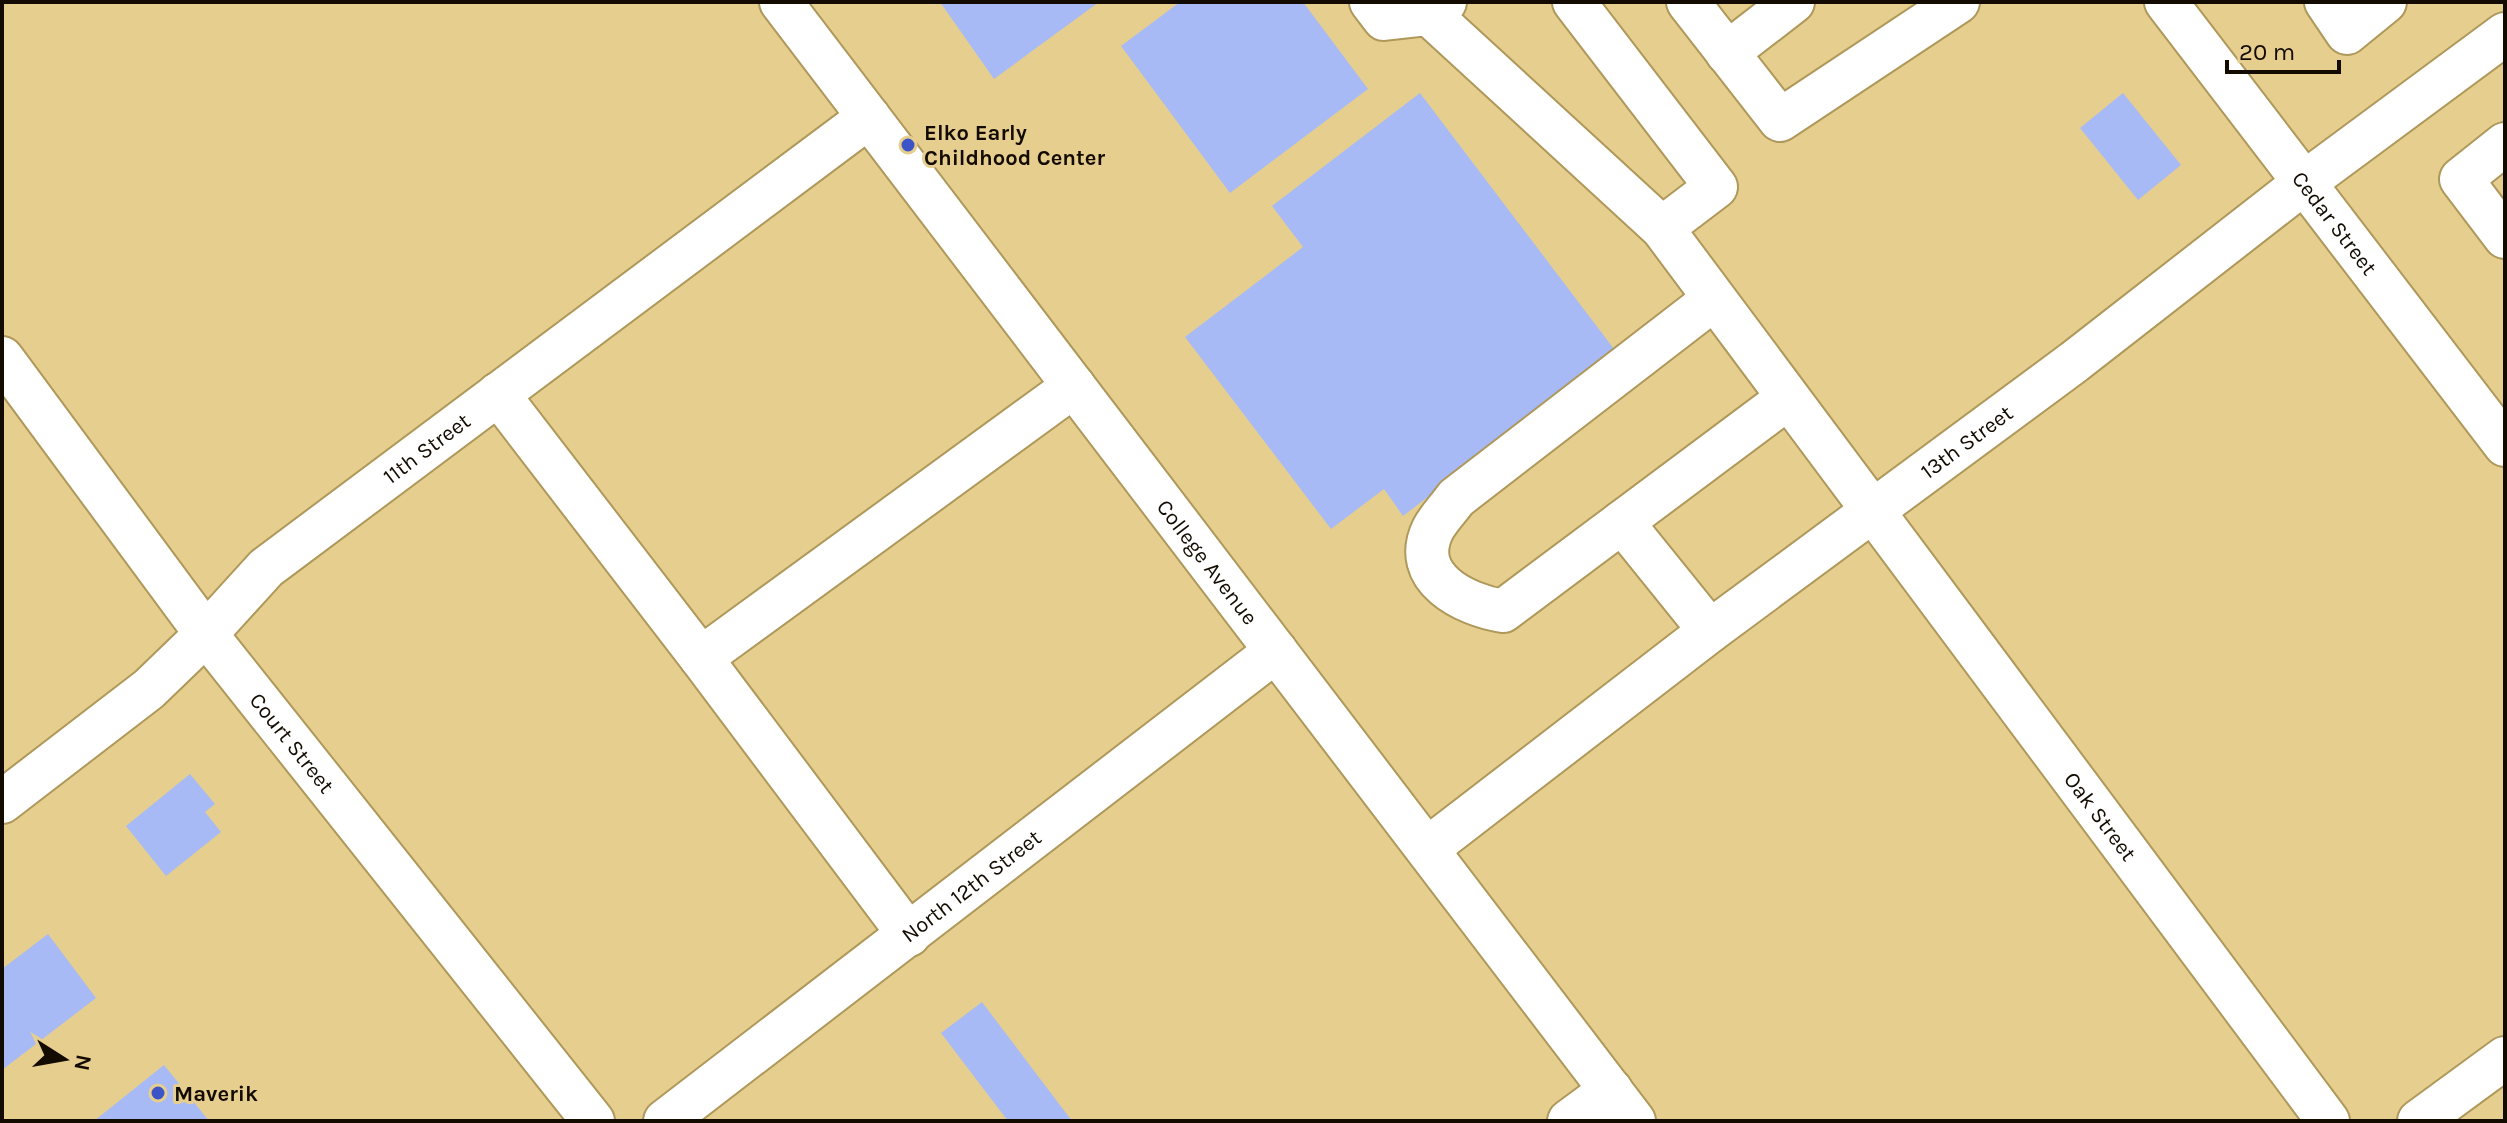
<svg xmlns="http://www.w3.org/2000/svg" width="2507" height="1123" font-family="Karla,sans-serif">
<rect width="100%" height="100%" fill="#e6ce8f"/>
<g fill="#a7baf5">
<path d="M940 2H1099L994 79Z"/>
<path d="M1180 2H1303L1368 89 1230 193 1121 46Z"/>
<path d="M1420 93 1617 353 1403 516 1384 489 1331 529 1185 337 1303 247 1272 206Z"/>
<path d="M2123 93 2181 165 2138 200 2080 128Z"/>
<path d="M190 774 215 804 205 812 221 832 166 876 126 826Z"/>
<path d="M48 934 96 998 2 1070V969Z"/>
<path d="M982 1002 1072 1121H1008L941 1033Z"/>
<path d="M164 1065 209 1121H94Z"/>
</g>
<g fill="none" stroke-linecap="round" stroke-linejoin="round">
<defs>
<g id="minor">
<path id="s1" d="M781 2 1634 1121"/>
<path d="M1371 2 1384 19 1429 14"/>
<path id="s2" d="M1445 2 1429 14 1662 228 2328 1121"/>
<path d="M1574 2 1716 187 1662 228"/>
<path d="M1688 2 1780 120 1958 2"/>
<path id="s3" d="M2166 2 2505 445"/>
<path d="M2326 2 2347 33 2385 2"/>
<path d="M1727 53 1793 2"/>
<path d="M2505 144 2461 179 2505 237"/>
<path d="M1714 299 1456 498C1449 508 1439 518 1433 529 1409 578 1465 605 1503 611L1788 398"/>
<path id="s4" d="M2 358 206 634 593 1121"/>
<path d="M498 394 701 658 1074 386"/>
<path d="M1622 522 1710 631"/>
<path d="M701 658 909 935"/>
<path id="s5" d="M2 802 149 689 206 634 266 568 869 117"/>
<path id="s6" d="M1427 849 1710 631 2074 362 2305 182 2505 34"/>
<path id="s7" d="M665 1121 1276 651"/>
<path d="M1569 1121 1611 1090"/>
<path d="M2419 1121 2505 1058"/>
</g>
</defs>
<use href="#minor" stroke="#ae985a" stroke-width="46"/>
<use href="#minor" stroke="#fff" stroke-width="42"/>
</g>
<g fill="#3d54c6" stroke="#e6ce8f" stroke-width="3">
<circle cx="908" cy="145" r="8"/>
<circle cx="158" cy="1093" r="8"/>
</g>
<g text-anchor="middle" stroke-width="6" stroke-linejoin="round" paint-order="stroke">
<g font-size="22" font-weight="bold" fill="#130b00" stroke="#e6ce8f" text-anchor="start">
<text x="924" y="140">Elko Early<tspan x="924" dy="25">Childhood Center</tspan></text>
<text x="174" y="1101">Maverik</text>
</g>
<g font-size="22" fill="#130b00" stroke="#e6ce8f">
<text dy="8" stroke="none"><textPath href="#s3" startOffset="278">Cedar Street</textPath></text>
<text dy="8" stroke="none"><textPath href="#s6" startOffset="676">13th Street</textPath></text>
<text dy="8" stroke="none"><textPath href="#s5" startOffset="554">11th Street</textPath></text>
<text dy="8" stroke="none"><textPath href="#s1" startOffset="704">College Avenue</textPath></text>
<text dy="8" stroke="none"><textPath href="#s4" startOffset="482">Court Street</textPath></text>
<text dy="8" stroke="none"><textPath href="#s2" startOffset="1070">Oak Street</textPath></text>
<text dy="8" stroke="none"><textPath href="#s7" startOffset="386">North 12th Street</textPath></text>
</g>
</g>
<rect width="2507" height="1123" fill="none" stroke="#130b00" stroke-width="8"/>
<g transform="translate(64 1059) rotate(101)" stroke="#e6ce8f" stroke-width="6" paint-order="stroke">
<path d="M0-6L14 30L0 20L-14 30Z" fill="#130b00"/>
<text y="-12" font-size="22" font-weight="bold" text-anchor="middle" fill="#130b00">N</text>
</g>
<path d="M2227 60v12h112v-12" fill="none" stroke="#130b00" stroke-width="4"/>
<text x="2239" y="60" font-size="24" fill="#130b00" stroke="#e6ce8f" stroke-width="6" paint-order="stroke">20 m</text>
</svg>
